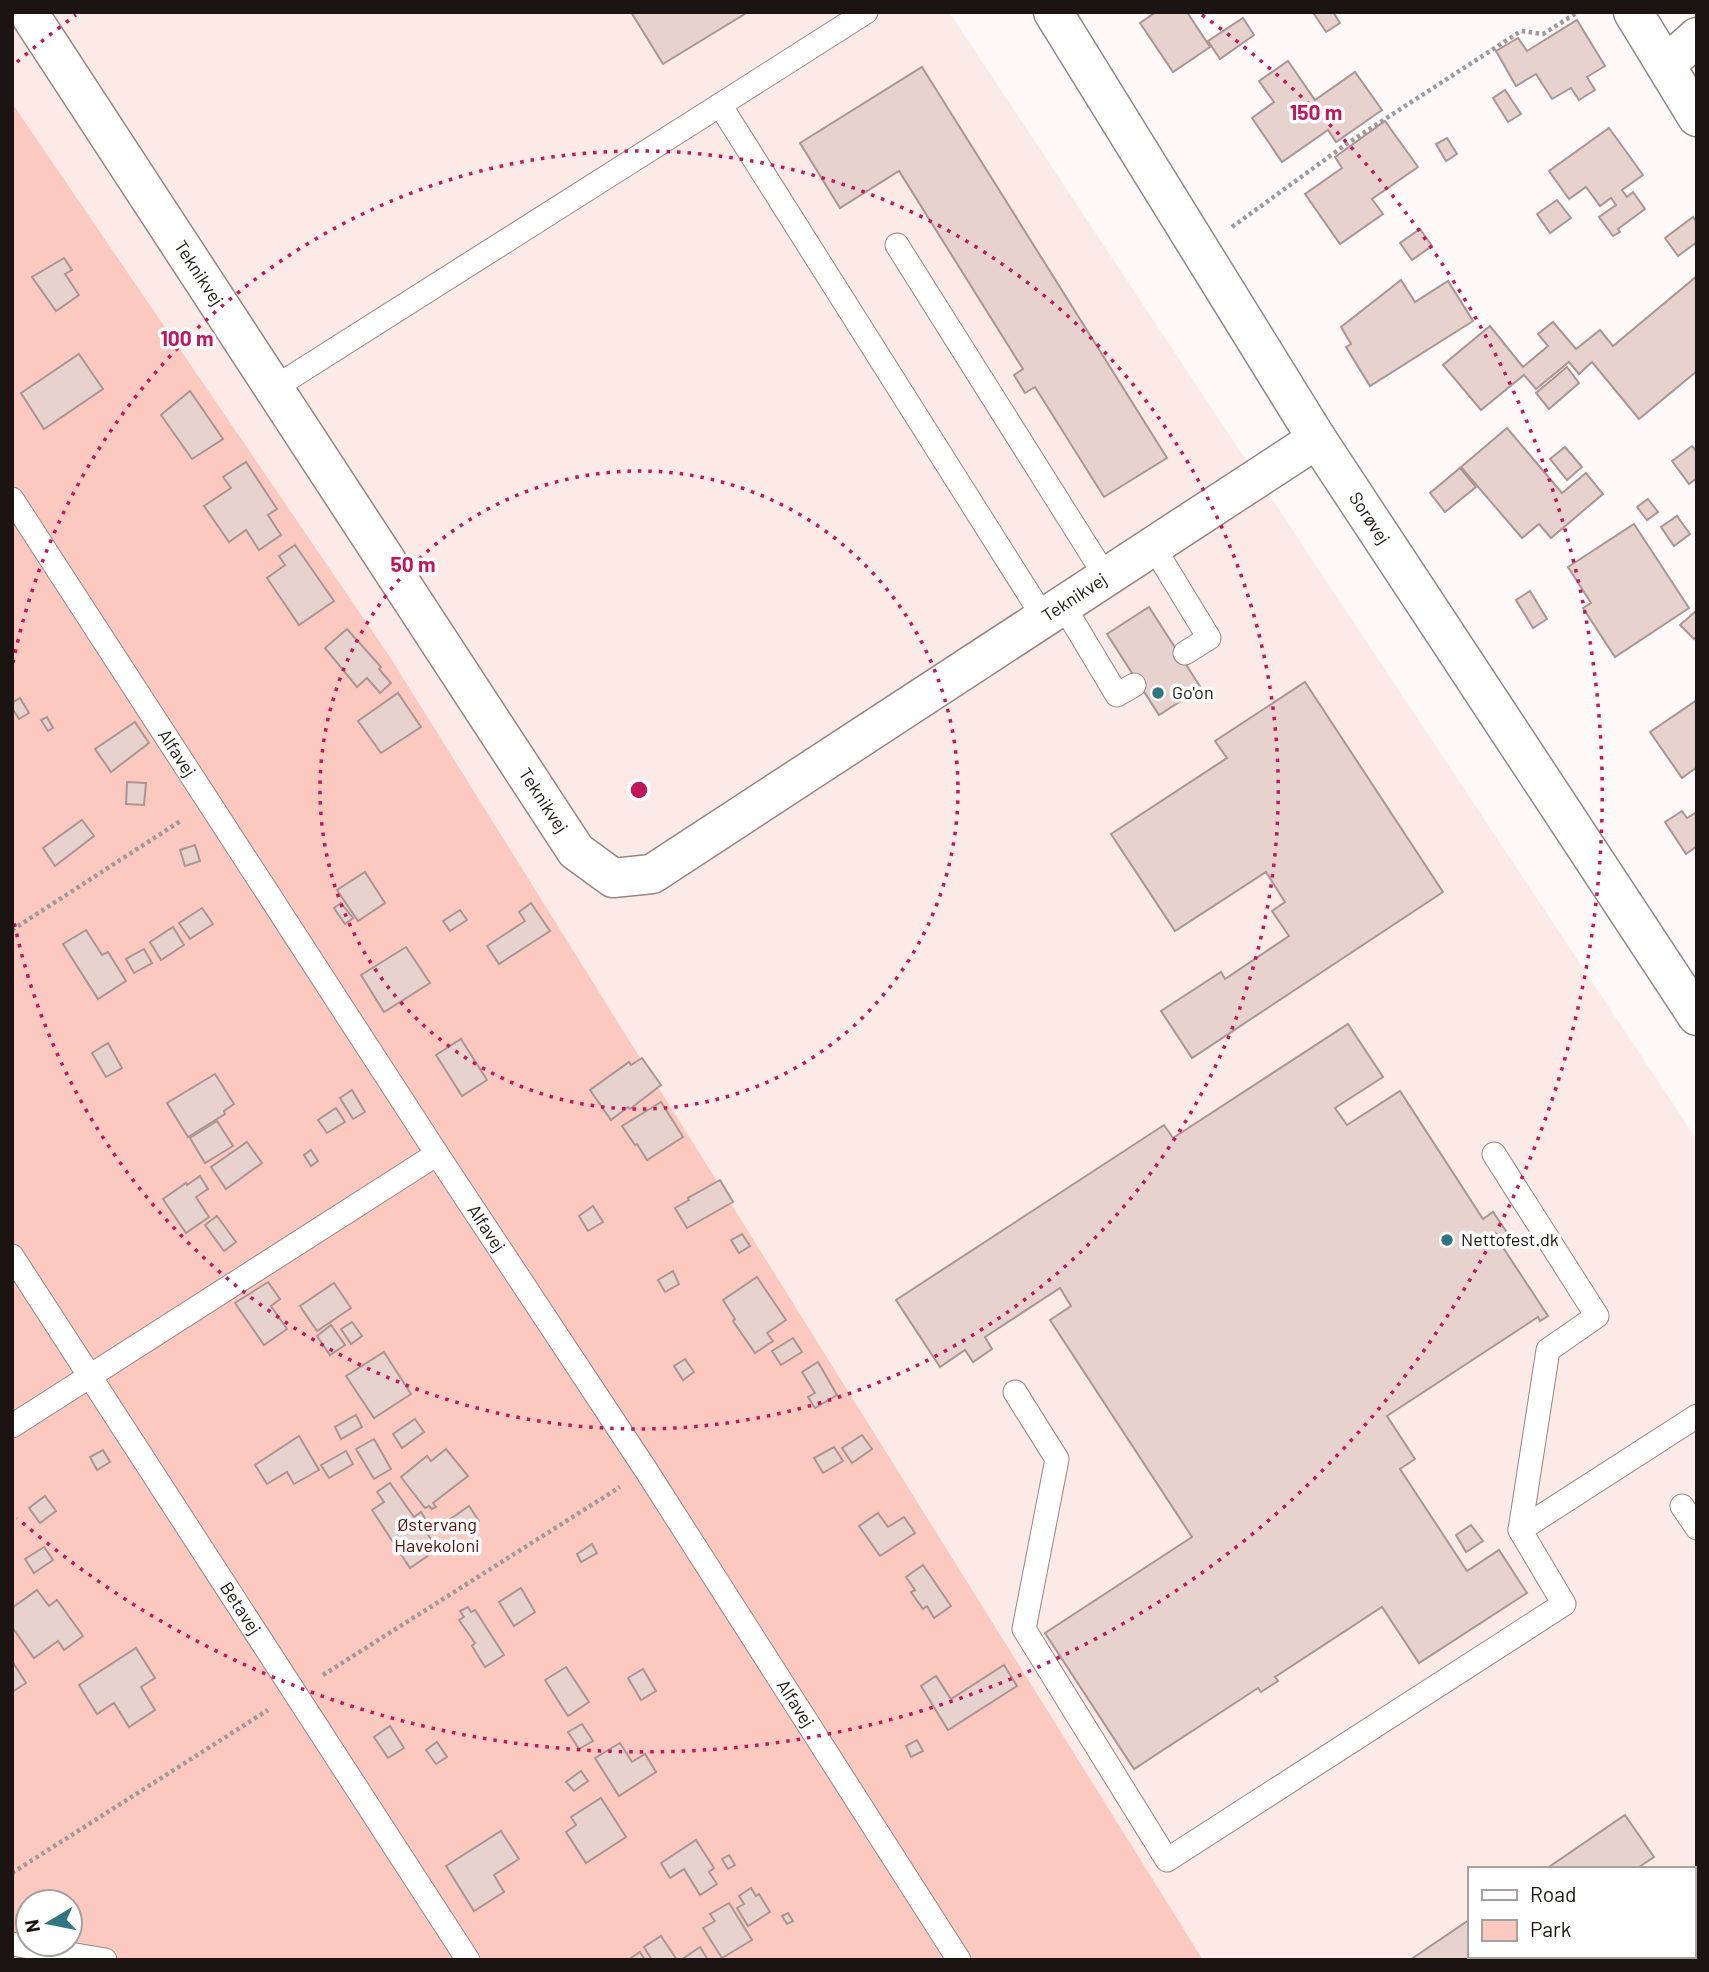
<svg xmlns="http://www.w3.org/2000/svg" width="1709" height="1972" font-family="Barlow,sans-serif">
<rect width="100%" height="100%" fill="#fffaf9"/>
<path fill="#fceae7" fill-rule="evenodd" d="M12 12H949L1697 1140V1960H1203L390 657 12 103ZM1469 1869H1693V1956H1469Z"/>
<path fill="#fcc9c0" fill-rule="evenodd" d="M12 103 390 657 1203 1960H12ZM28 1902H70V1944H28Z"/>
<g fill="#e7d2ce" stroke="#aa9692" stroke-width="2">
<path d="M631 12H748L663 64Z"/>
<path d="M1156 12H1187L1210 47 1173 72 1140 23Z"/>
<path d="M1316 12H1333L1340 23 1326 32 1314 14Z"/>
<path d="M1243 18 1254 35 1220 59 1208 41Z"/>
<path d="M1577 20 1605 66 1587 77 1595 90 1579 100 1571 88 1552 99 1536 74 1516 86 1496 51 1518 38 1527 51Z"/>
<path d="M1288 61 1315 100 1355 72 1382 110 1336 142 1328 130 1282 162 1252 118 1274 102 1259 81Z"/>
<path d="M922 67 1167 458 1104 497 1035 387 1025 393 1014 375 1023 369 899 171 840 208 800 143Z"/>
<path d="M1505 90 1521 114 1508 122 1493 98Z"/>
<path d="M1385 121 1418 167 1372 199 1383 214 1340 244 1305 194 1342 168 1335 157Z"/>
<path d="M1609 128 1643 175 1622 190 1627 197 1633 192 1645 209 1618 229 1620 232 1613 236 1599 217 1616 205 1611 198 1600 206 1586 187 1569 199 1549 171Z"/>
<path d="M1447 138 1457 154 1446 161 1436 144Z"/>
<path d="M1557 200 1571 218 1550 233 1537 214Z"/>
<path d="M1693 217 1697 223V242L1678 256 1665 238Z"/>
<path d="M1420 229 1432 246 1412 260 1400 243Z"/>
<path d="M64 258 72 270 65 274 79 295 56 311 32 277Z"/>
<path d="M1697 276V371L1639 419 1592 362 1579 374 1569 362 1536 389 1524 375 1481 410 1443 365 1490 326 1523 367 1548 346 1538 334 1553 322 1576 349 1600 330 1613 346Z"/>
<path d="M1401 280 1415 302 1448 281 1473 321 1370 386 1346 347 1351 344 1341 327Z"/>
<path d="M79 354 103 389 44 429 21 393Z"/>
<path d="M1567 367 1579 383 1549 409 1536 393Z"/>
<path d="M190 391 223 439 192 459 161 415Z"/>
<path d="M1507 428 1562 493 1586 473 1603 494 1551 538 1539 524 1522 538 1461 467Z"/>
<path d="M1692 446 1697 452V478L1689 484 1672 461Z"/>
<path d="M1565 447 1582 467 1567 480 1550 459Z"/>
<path d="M246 462 277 509 268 515 281 535 259 550 246 530 229 542 204 506 231 488 223 477Z"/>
<path d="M1460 468 1476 487 1445 512 1430 493Z"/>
<path d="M1648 499 1658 512 1647 520 1637 507Z"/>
<path d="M1677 516 1690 534 1674 546 1661 527Z"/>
<path d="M1634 524 1689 608 1615 657 1583 608 1591 603 1568 567Z"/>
<path d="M295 545 334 601 299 625 267 578 285 565 279 556Z"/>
<path d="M1530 591 1547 619 1533 628 1516 600Z"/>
<path d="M1149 607 1201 688 1159 715 1107 634Z"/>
<path d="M1697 610V636L1694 639 1680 625Z"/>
<path d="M347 629 381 667 379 669 391 683 380 693 367 678 357 687 325 648Z"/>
<path d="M1305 682 1443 892 1192 1058 1161 1011 1221 972 1225 979 1289 936 1272 911 1285 902 1266 872 1175 931 1111 834 1227 758 1215 741Z"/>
<path d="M398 693 421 727 381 753 358 721Z"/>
<path d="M20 698 29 713 19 719 12 708V703Z"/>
<path d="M1697 700V767L1682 778 1650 732Z"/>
<path d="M47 717 53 728 48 731 41 720Z"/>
<path d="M135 722 149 743 111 772 95 749Z"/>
<path d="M127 782 146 783 144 805 126 804Z"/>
<path d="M1682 811 1687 818 1697 812V846L1686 854 1665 822Z"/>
<path d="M82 820 94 836 55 866 43 848Z"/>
<path d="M195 845 200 861 185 866 180 850Z"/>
<path d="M365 872 385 903 358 921 337 890Z"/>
<path d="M341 903 353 918 345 924 334 908Z"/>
<path d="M531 903 550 931 499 964 487 946 525 921 519 912Z"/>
<path d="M202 908 213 924 190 939 179 923Z"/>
<path d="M460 910 467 920 450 931 443 921Z"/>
<path d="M173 927 184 945 161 960 150 942Z"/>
<path d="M86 930 102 955 108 952 126 981 98 999 63 944Z"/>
<path d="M406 947 430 983 384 1012 361 975Z"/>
<path d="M144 949 152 963 134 973 126 959Z"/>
<path d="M1348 1024 1383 1077 1335 1108 1347 1125 1400 1091 1483 1219 1493 1212 1508 1234 1492 1245 1494 1247 1500 1243 1548 1316 1540 1321 1538 1317 1387 1416 1415 1459 1400 1469 1467 1571 1499 1550 1527 1593 1419 1663 1382 1607 1275 1677 1278 1681 1261 1692 1258 1688 1134 1769 1045 1633 1192 1537 1050 1320 1071 1306 1060 1288 985 1337 992 1349 973 1362 965 1350 940 1367 896 1300 1164 1125 1173 1138Z"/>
<path d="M461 1039 487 1080 462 1096 436 1055Z"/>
<path d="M108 1043 122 1068 106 1077 92 1053Z"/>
<path d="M642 1058 661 1085 630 1109 628 1107 611 1120 590 1090 629 1062 631 1065Z"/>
<path d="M215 1074 234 1104 224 1111 225 1114 188 1137 167 1103Z"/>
<path d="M352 1090 365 1112 353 1119 340 1098Z"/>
<path d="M661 1102 683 1137 647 1160 637 1144 635 1145 622 1126Z"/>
<path d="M336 1108 345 1122 327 1133 318 1120Z"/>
<path d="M217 1121 233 1146 205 1163 190 1138Z"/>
<path d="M247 1142 262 1163 226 1189 211 1167Z"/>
<path d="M311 1150 318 1161 311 1166 304 1155Z"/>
<path d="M200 1176 208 1189 196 1197 209 1217 186 1233 163 1199 186 1183 187 1185Z"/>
<path d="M720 1180 733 1202 687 1228 675 1208 689 1200 688 1198Z"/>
<path d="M593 1206 603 1222 588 1231 579 1216Z"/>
<path d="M217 1216 236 1242 224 1251 205 1225Z"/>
<path d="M742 1234 750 1246 739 1253 731 1240Z"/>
<path d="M673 1271 679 1284 665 1292 658 1280Z"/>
<path d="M757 1277 786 1320 767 1333 773 1341 755 1353 733 1321 735 1319 723 1300Z"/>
<path d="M268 1282 280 1299 271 1306 287 1329 264 1345 235 1303Z"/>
<path d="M334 1283 351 1308 317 1331 300 1306Z"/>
<path d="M352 1322 362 1336 351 1344 341 1329Z"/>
<path d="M331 1325 345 1345 330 1355 317 1336Z"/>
<path d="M793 1338 802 1352 781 1365 772 1351Z"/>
<path d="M384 1352 411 1394 374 1418 346 1376Z"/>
<path d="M685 1359 694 1372 683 1380 674 1366Z"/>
<path d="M818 1362 837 1395 815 1408 808 1397 815 1393 802 1372Z"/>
<path d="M356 1415 362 1427 341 1439 335 1427Z"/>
<path d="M415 1419 424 1432 402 1448 393 1434Z"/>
<path d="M862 1435 872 1449 852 1463 842 1448Z"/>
<path d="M299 1436 319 1470 294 1484 287 1472 267 1484 255 1465Z"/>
<path d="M374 1439 391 1469 374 1479 356 1449Z"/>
<path d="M834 1447 843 1461 823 1473 814 1458Z"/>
<path d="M446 1449 468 1476 433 1503 436 1507 432 1509 429 1506 425 1508 401 1477 427 1456 431 1461Z"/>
<path d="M103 1450 110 1462 97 1470 90 1457Z"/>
<path d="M346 1451 353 1464 329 1478 321 1465Z"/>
<path d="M390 1483 414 1517 421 1512 431 1528 426 1532 438 1549 410 1568 372 1510 384 1502 377 1492Z"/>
<path d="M45 1496 56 1511 40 1523 29 1508Z"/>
<path d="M469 1506 479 1521 459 1534 449 1520Z"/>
<path d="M878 1513 888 1527 904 1517 915 1533 880 1556 859 1526Z"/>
<path d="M1471 1525 1483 1541 1466 1552 1456 1535Z"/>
<path d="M592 1544 597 1553 581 1562 577 1554Z"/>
<path d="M44 1547 53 1560 34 1573 25 1559Z"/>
<path d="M923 1565 951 1606 934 1618 927 1606 923 1609 911 1592 915 1590 906 1577Z"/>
<path d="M521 1588 535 1612 514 1626 499 1602Z"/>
<path d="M37 1590 49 1606 57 1600 83 1636 64 1650 58 1641 34 1658 12 1627V1608Z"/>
<path d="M468 1607 471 1612 475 1610 504 1655 485 1667 472 1646 475 1643 459 1620 464 1617 460 1611Z"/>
<path d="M136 1648 155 1678 141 1687 155 1710 129 1727 114 1703 97 1714 79 1685Z"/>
<path d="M12 1661 26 1683 12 1692Z"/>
<path d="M1004 1665 1017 1686 948 1730 921 1686 936 1676 951 1699Z"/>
<path d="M566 1667 589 1702 568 1716 545 1680Z"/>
<path d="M643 1669 656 1691 641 1700 628 1678Z"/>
<path d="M582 1724 593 1741 579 1749 568 1732Z"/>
<path d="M390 1726 404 1748 388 1758 374 1737Z"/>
<path d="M917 1740 923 1751 911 1757 906 1746Z"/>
<path d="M437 1742 447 1757 436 1764 426 1750Z"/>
<path d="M620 1743 632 1762 645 1754 656 1772 619 1796 595 1758Z"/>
<path d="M581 1771 588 1781 574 1791 566 1782Z"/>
<path d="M601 1798 626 1837 586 1863 566 1832 576 1825 571 1817Z"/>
<path d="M1625 1815 1654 1857 1636 1869H1546Z"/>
<path d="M501 1831 519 1859 494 1875 504 1892 474 1911 446 1866Z"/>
<path d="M696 1840 714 1868 709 1872 717 1884 700 1895 684 1869 670 1878 661 1863Z"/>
<path d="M729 1855 735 1865 728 1869 722 1859Z"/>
<path d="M751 1888 756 1896 759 1894 770 1912 748 1926 737 1908 744 1904 739 1896Z"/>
<path d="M729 1903 752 1940 722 1958 703 1928 715 1921 710 1914Z"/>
<path d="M788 1913 793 1921 787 1924 782 1916Z"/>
<path d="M1469 1920V1956H1689L1691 1960H1495L1494 1958 1492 1960H1410Z"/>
<path d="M661 1936 677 1960H652L644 1947Z"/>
<path d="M700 1947 708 1960H681Z"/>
<path d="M640 1952 645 1960H628Z"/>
</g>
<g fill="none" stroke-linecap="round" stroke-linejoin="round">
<defs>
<g id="service">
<path d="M866 12 720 105 1044 618"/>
<path d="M897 245 1106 577"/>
<path d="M274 388 720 105"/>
<path id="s1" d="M12 499 437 1154 646 1470 959 1960"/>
<path d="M1153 546 1209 638 1185 653"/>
<path d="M1063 605 1117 695 1134 685"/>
<path d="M1494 1154 1597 1316 1548 1350 1520 1530"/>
<path id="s2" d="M12 1256 468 1960"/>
<path d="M1015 1392 1057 1459 1024 1629 1167 1860 1564 1604 1520 1530 1697 1416"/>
<path d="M12 1426 437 1154"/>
<path d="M1682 1506 1697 1528"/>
<path d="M12 1944 105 1960"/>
</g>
<g id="minor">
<path id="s3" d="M28 12 576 851 613 878 652 874 1317 439"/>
<path d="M1633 12 1697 117"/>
<path d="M1666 65 1697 37"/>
</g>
<g id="tertiary">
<path id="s4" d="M1053 12 1317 439 1697 1016"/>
</g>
</defs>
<use href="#service" stroke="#988581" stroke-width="25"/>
<use href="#minor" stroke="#988581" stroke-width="41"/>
<use href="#tertiary" stroke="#988581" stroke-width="41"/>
<g stroke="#a09a99" stroke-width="4.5" stroke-dasharray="3.5 3.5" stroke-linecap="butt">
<path d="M1232 227 1348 143 1521 31 1543 34 1578 12"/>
<path d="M12 930 182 820"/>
<path d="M323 1675 620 1487"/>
<path d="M12 1873 268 1710"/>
</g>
<use href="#service" stroke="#fff" stroke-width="23"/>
<use href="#minor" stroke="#fff" stroke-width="38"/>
<use href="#tertiary" stroke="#fff" stroke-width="38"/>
</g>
<g fill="none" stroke="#c2185b" stroke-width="3.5" stroke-dasharray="3.5 7">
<circle cx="639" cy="790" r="319"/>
<path d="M13 663A639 639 0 1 1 13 917"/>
<path d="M17 62A958 958 0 0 1 76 15M1202 15A958 958 0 1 1 17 1518"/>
</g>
<g fill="#2f7682" stroke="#fff" stroke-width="2.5">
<circle cx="1158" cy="693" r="7"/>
<circle cx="1447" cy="1240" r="7"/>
</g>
<g text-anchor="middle" stroke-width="7" stroke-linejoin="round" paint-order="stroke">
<g font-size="18" fill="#1b1412" stroke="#fff">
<text dy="6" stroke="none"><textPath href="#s3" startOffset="312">Teknikvej</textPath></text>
<text dy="6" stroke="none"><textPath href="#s4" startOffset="597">Sorøvej</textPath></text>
<text dy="6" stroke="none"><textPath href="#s3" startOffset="1592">Teknikvej</textPath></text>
<text dy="6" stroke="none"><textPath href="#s1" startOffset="303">Alfavej</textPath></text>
<text dy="6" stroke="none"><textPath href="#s3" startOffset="942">Teknikvej</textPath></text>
<text dy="6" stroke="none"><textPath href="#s1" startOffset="870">Alfavej</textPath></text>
<text dy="6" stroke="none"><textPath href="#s2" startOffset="420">Betavej</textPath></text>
<text dy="6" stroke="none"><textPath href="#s1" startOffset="1437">Alfavej</textPath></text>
</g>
<g font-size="18" fill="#1b1412" stroke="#fff" text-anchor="start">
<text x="1172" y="699">Go'on</text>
<text x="1461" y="1246">Nettofest.dk</text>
</g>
<g font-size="18" fill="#561009" stroke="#fff">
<text x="437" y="1531">Østervang<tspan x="437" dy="21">Havekoloni</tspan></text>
</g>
</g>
<circle cx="639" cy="790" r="10" fill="#c2185b" stroke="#fff" stroke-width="3.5"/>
<g font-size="21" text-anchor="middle" font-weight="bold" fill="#c2185b" stroke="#fff" stroke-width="7" stroke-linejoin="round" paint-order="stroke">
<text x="1316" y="120">150 m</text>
<text x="187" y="346">100 m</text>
<text x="413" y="572">50 m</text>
</g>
<rect width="1709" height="1972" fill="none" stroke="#1b1412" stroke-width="28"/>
<rect x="1468" y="1867" width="228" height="91" fill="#ffffff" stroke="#a4a1a0" stroke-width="2"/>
<rect x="1482" y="1890" width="35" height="10" fill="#ffffff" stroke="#a4a1a0" stroke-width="2"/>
<text x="1530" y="1902" font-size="21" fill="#1b1412">Road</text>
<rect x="1482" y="1920" width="35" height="21" fill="#fcc9c0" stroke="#a4a1a0" stroke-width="2"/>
<text x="1530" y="1937" font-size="21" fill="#1b1412">Park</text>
<g transform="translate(49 1923) rotate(260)"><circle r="33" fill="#ffffff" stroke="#a4a1a0" stroke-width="2"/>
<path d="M0-5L12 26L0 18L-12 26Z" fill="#2f7682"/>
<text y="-10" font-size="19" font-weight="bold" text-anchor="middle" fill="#1b1412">N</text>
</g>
</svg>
